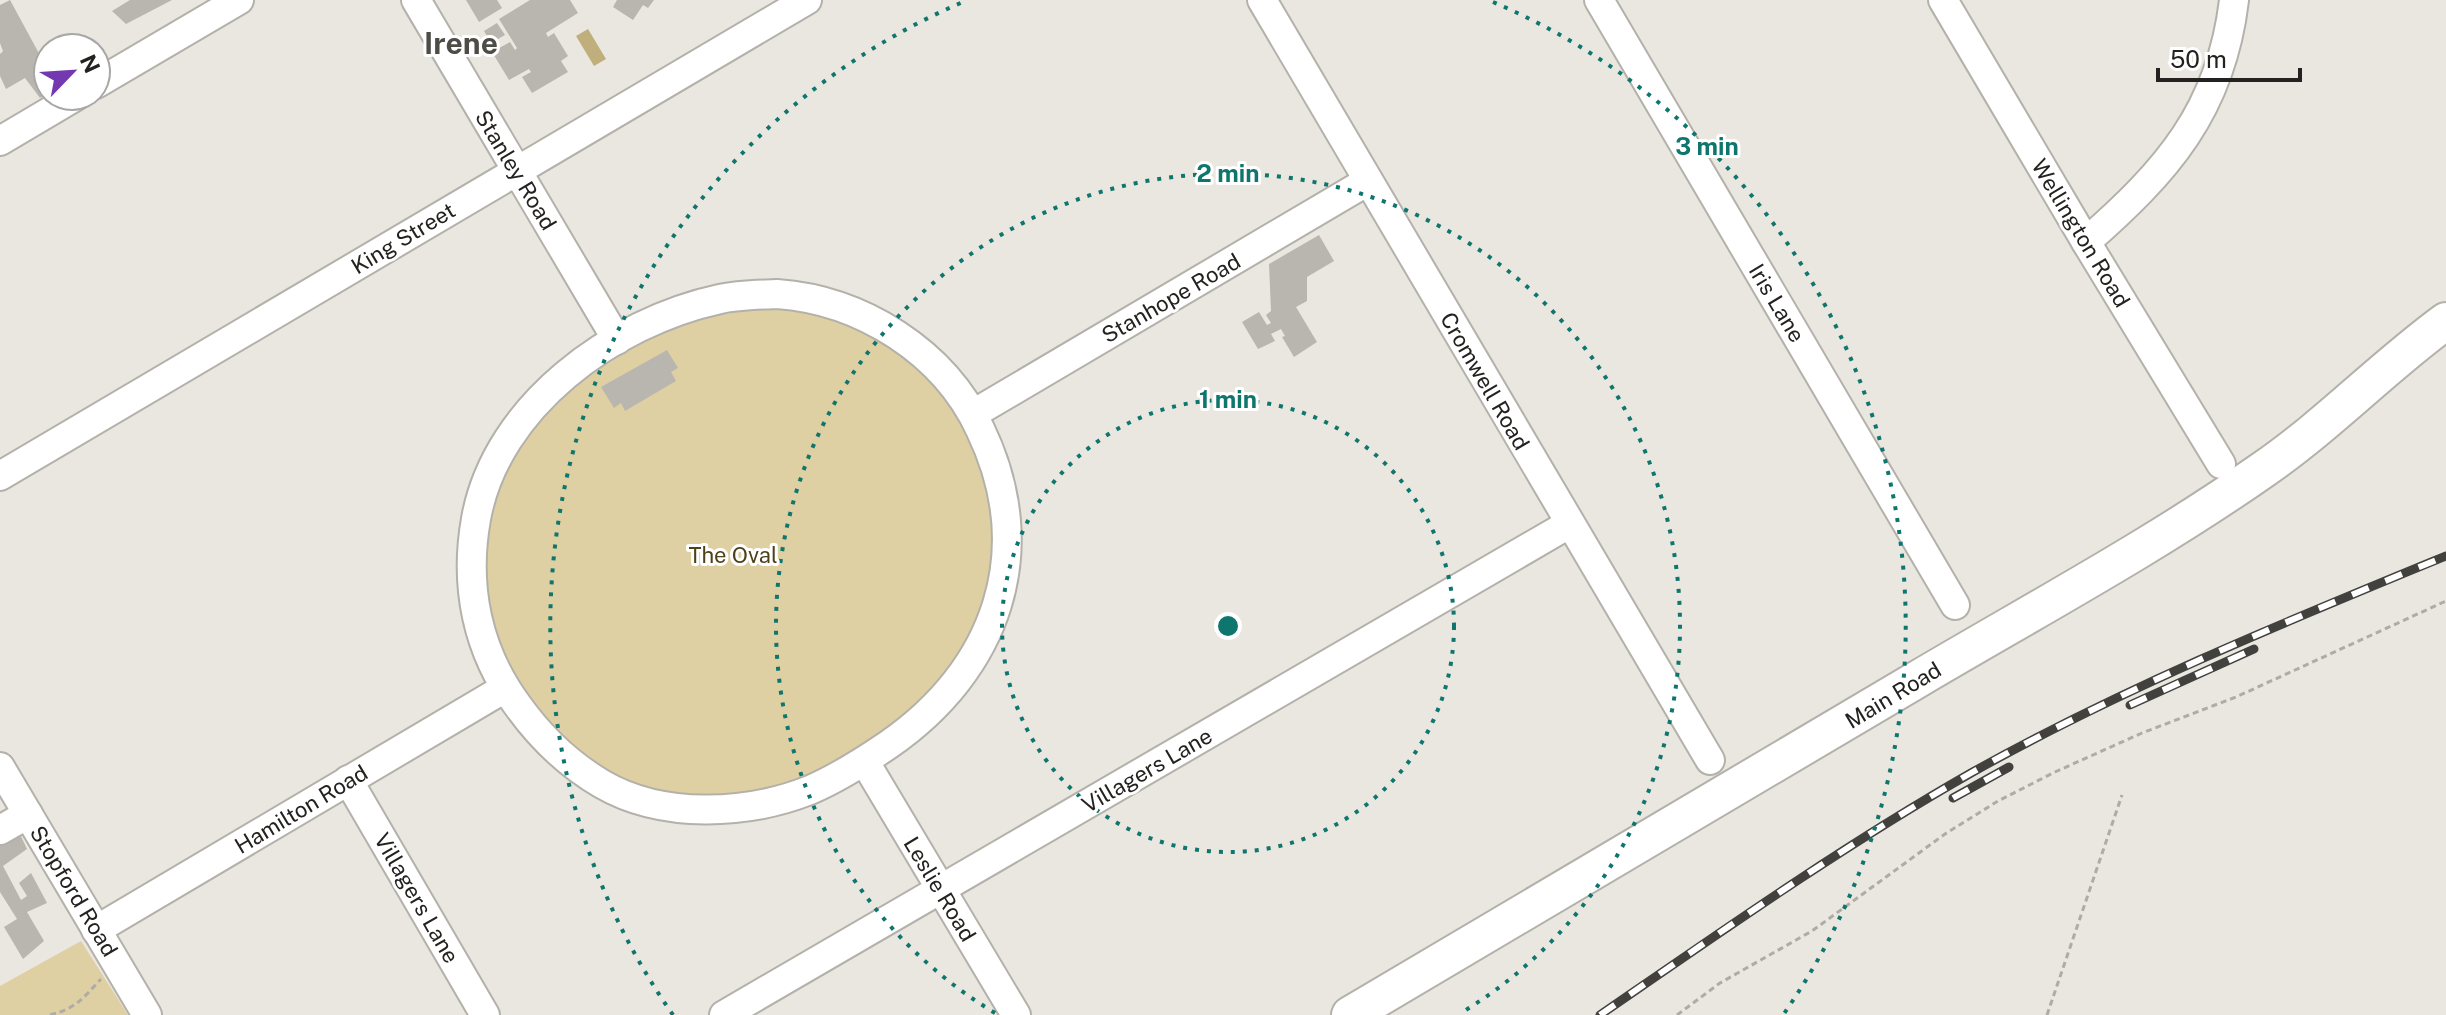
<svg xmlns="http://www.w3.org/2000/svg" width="2446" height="1015" font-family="'Public Sans',sans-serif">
<rect width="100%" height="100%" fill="#eae7e0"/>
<g fill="#dfd0a3">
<path d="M785 293 887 334 966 418 988 475 998 538 993 591 971 651 859 764 734 806 608 787 504 690 471 528 538 400 656 321Z"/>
<path d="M81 941 128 1015H0V986Z"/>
</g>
<path fill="#c0af7c" d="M588 29 606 59 594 66 576 36Z"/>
<g fill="#b8b6af">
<path d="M10 0 48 70V93L40 98 25 78 6 89 0 76V54L3 51 0 43V5Z"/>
<path d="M130 0H172L126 24 112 11Z"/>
<path d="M466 0H497L502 8 479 22Z"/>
<path d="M530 0H570L578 13 546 33 548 37 554 33 568 56 561 61 568 72 532 93 522 77 531 72 529 69 509 80 492 52 510 42 515 50 517 48 499 19Z"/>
<path d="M617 0H654L648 8 643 5 633 20 613 7Z"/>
<path d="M497 23 505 35 491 43 484 31Z"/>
<path d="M1319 235 1334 261 1307 277V301L1296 307 1317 342 1294 357 1282 337 1285 336 1281 329 1271 334 1275 341 1258 349 1242 322 1259 312 1267 325 1271 323 1266 315 1271 311 1269 264Z"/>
<path d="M667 350 678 368 671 372 676 381 625 411 621 403 614 408 601 387Z"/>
<path d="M18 830 27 849 3 866 21 900 27 896 19 883 31 873 47 903 27 912 44 941 23 959 4 927 17 919 0 892V841Z"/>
</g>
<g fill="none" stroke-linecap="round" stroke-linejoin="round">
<defs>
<g id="minor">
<path d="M416 0 617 340"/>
<path d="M1262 0 1710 760"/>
<path d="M1599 0 1955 605"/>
<path d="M1943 0 2086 242 2221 464"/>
<path d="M96 84 239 0"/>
<path d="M0 141 76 96"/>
<path d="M2086 242C2166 172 2221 111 2234 0"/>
<path d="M777 294C862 300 944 352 980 429 1039 551 997 670 888 745 863 762 838 778 810 790 747 815 662 819 602 784 568 764 541 738 518 706 477 651 464 586 476 519 496 406 613 322 720 299 738 295 758 295 777 294Z"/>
<path d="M973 414 1368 181"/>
<path d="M0 476 807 0"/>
<path d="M865 762 1016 1015"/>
<path d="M0 767 147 1015"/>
<path d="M348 780 485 1015"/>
<path d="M0 830 28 814"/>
<path d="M96 930 505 688"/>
<path d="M724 1015 1569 524"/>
</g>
<path id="major" d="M1350 1015C1539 903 1728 791 1918 679 2033 611 2154 546 2264 469 2329 424 2383 367 2446 321"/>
</defs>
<use href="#minor" stroke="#b3b1aa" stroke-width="32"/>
<use href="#major" stroke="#b3b1aa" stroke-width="40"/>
<g stroke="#aeaca6" stroke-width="3" stroke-dasharray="6 4" stroke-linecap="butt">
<path d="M50 1015C77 1008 83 998 101 979"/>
<path d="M1677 1015 1720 983 1812 931 1945 834 1998 801 2055 772 2142 733 2236 697 2446 601"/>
<path d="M2047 1015 2122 795"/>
</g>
<use href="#minor" stroke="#fff" stroke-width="28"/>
<use href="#major" stroke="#fff" stroke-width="36"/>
<defs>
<g id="rail">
<path d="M2130 705 2254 649"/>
<path d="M1953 798 2009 767"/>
<path d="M1600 1015C1722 931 1843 846 1971 773 2123 688 2285 622 2446 556"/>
</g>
</defs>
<use href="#rail" stroke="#42413e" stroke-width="9"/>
<use href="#rail" stroke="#fff" stroke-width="6" stroke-dasharray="18" stroke-linecap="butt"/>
</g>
<g fill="none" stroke="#0f766e" stroke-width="4" stroke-dasharray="4 8">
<circle cx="1228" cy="626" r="226"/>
<path d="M995 1013A452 452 0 1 1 1461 1013"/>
<path d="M673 1015A678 678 0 0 1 963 2M1493 2A678 678 0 0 1 1783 1015"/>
</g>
<g text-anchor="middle" stroke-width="6" stroke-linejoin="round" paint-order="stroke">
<g font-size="22" fill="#232220" stroke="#fff">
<text transform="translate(516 170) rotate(59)" y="8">Stanley Road</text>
<text transform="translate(2081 233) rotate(59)" y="8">Wellington Road</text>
<text transform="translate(403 238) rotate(-31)" y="8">King Street</text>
<text transform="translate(1171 298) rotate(-30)" y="8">Stanhope Road</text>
<text transform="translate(1777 303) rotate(59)" y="8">Iris Lane</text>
<text transform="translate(1485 381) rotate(60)" y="8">Cromwell Road</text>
<text transform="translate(1893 695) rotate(-31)" y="8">Main Road</text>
<text transform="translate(1147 770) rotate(-30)" y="8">Villagers Lane</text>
<text transform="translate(301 809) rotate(-31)" y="8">Hamilton Road</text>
<text transform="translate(940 889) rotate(59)" y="8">Leslie Road</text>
<text transform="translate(74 891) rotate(59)" y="8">Stopford Road</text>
<text transform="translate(417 898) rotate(60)" y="8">Villagers Lane</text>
</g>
<g font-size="22" fill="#4e4119" stroke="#fff">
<text x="733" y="563">The Oval</text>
</g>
<g font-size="30" font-weight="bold" fill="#4e4c46" stroke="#fff">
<text x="461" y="54">Irene</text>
</g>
</g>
<circle cx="1228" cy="626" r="12" fill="#0f766e" stroke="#fff" stroke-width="4"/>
<g font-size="24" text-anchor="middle" font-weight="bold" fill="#0f766e" stroke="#fff" stroke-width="6" stroke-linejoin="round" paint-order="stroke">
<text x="1707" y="155">3 min</text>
<text x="1228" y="182">2 min</text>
<text x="1228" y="408">1 min</text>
</g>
<g transform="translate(72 72) rotate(65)"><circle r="38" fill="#ffffff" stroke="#a7a7a6" stroke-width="2"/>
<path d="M0-6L14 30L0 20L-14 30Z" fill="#7239b0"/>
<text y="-12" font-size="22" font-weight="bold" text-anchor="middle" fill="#232220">N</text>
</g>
<path d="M2158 68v12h142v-12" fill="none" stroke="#232220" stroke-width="4"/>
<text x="2170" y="68" font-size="24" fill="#232220" stroke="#ffffff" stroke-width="6" paint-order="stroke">50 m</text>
</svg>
